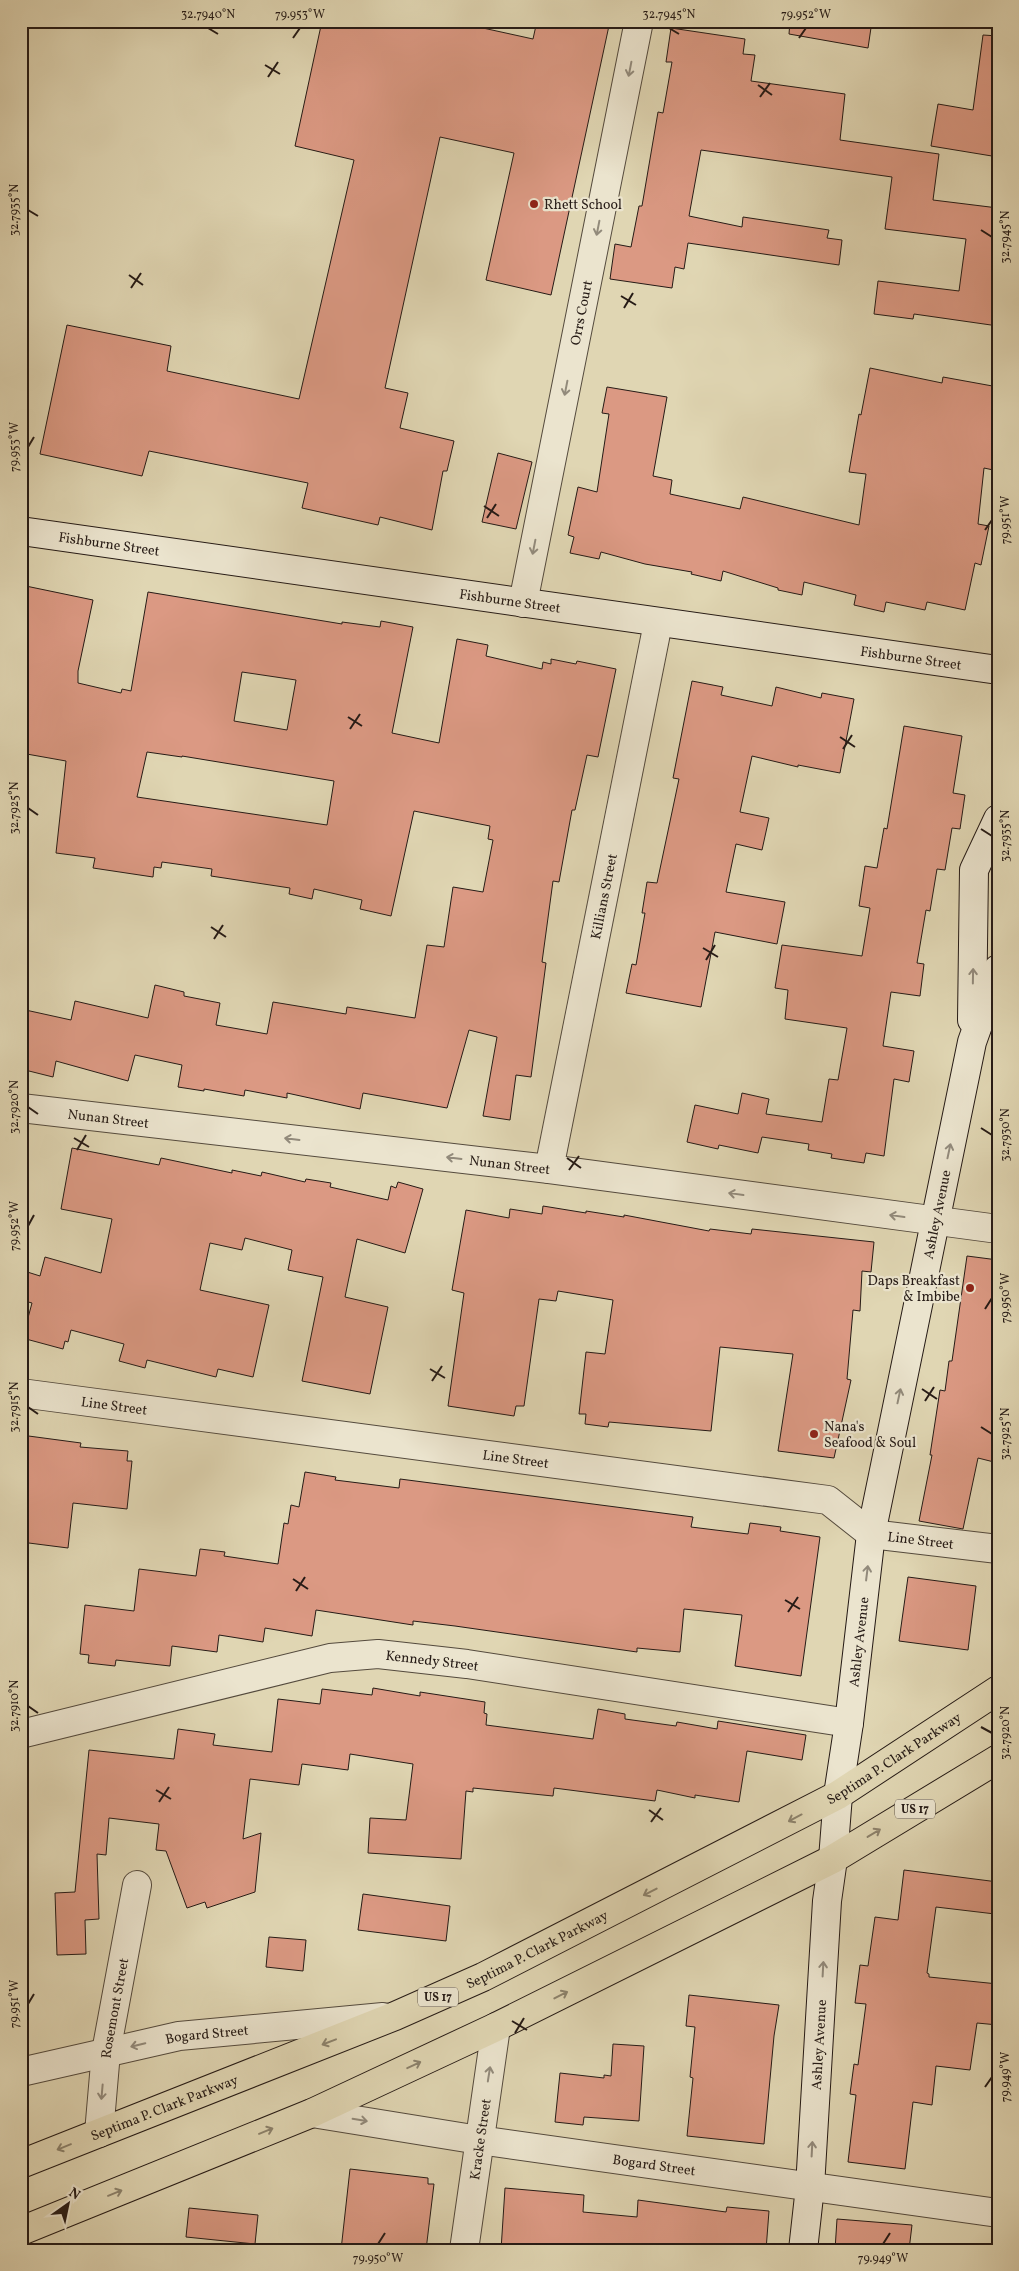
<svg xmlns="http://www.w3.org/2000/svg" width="1019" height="2271" font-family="Vollkorn,serif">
<rect width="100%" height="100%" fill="#e0d6b3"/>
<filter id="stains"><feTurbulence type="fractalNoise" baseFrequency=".004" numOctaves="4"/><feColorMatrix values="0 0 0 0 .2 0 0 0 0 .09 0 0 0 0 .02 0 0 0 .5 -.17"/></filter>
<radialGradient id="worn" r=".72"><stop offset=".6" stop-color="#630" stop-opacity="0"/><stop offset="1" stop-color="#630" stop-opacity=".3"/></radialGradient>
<g fill="#db9983" stroke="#261b16" fill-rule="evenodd">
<path d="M322 21H451L533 39 537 21H610L551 295 486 280 514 153 440 137 385 388 408 393 400 428 454 441 447 471H443L432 530 380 517 378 525 302 508 308 483 149 451 142 476 40 454 67 325 171 346 167 371 299 399 354 160 295 146Z"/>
<path d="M790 21H872L868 48 789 34Z"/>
<path d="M671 28 745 39 743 54 755 55 751 81 845 94 840 140 939 154 933 200 998 208V326L914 314 913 319 874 314 878 281 959 291 966 239 885 229 892 177 701 150 689 216 742 227 743 217 829 230 827 238 842 240 839 265 688 243 684 269 675 267 672 288 610 279 615 244 631 247 639 206H642L658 112 663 113 672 62H666Z"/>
<path d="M983 35 998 36V157L931 146 938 104 973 110Z"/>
<path d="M870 368 942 383 943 377 998 387V471L984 468 978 524 989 526 981 565 975 563 965 610 927 602 925 610 886 602 884 612 854 605 856 595 804 582 802 595 778 590V588L723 571 721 581 691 574 692 572 645 564 601 552 599 559 570 553 574 537 568 535 578 487 597 492 609 414 602 413 607 387 667 397 653 476 672 480 670 494 740 509 743 497 859 525 866 474 849 472 859 414 861 415Z"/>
<path d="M498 453 532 462 516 529 482 522Z"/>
<path d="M21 585 93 600 78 671V683L121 693 122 689 131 691 148 592 342 624V622L380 627 381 621 413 627 392 733 439 743 457 639 488 645 486 656 542 669 543 662 551 664V659L576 664 577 661 616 669 598 757 587 755 575 810H572L559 882 553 881 542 962 546 963 531 1077 516 1075 510 1120 483 1116 497 1037 469 1030 447 1108 363 1093 360 1109 287 1093V1098L245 1090 244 1096 204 1089V1091L178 1087 182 1065 135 1055 128 1081 56 1061 53 1077 21 1069V1009L71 1020 75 1001 148 1018 155 985 184 992V996L220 1003 216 1025 267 1034 273 1002 346 1014 347 1007 415 1018 427 945 444 947 453 887 483 892 493 840 488 839 490 826 414 811 391 916 360 909 362 900 314 889 312 899 289 894 290 888 211 876 212 869 162 862 161 868 154 867 153 877 93 868 95 858 56 853 66 761 21 753ZM242 672 296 680 287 730 234 721ZM147 752 182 757V756L334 781 327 825 137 797Z"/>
<path d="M692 681 723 687 721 695 772 706 776 687 821 698 822 693 854 699 840 773 798 765V767L752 756 740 812 769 818 762 850 736 844 726 892 785 902 777 944 715 932 701 1007 626 993 632 964 636 965 645 913H642L647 882 657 883 679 779 673 778Z"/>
<path d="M904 726 962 736 953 793 965 795 960 829 952 828 945 870 937 869 930 911 926 910 917 963 924 964 920 996 891 992 883 1046 914 1051 909 1082 894 1079 884 1156 866 1153 864 1163 831 1158 832 1154 808 1150 809 1144 762 1137 758 1153 719 1145 718 1149 687 1142 695 1105 738 1114 742 1093 769 1099 766 1114 822 1122 829 1079 838 1080 847 1028 785 1019 788 990 775 988 782 945 862 956 870 908 859 906 865 866 877 868 884 828 887 829Z"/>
<path d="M72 1148 159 1165 161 1158 232 1173V1170L261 1176 262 1172 305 1182 306 1179 331 1183 330 1187 388 1200 391 1186 396 1188 398 1182 423 1189 405 1253 357 1239 345 1297 388 1307 370 1394 302 1381 323 1277 288 1270 292 1250 245 1238 242 1250 210 1243 200 1290 269 1305 253 1377 218 1369 216 1377 147 1360 145 1368 119 1361 124 1344 71 1330 68 1342 65 1341 63 1349 26 1339 28 1330 25 1329 32 1303 21 1300V1270L40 1276 45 1257 101 1273 112 1219 61 1209Z"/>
<path d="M543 1206 586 1213V1211L624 1217V1215L709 1231 710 1229 751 1234 752 1229 874 1242 871 1272 862 1271 860 1311 853 1310 847 1379 851 1380 834 1458 778 1451 793 1354 720 1347 711 1431 609 1422 608 1427 585 1424 586 1414H579L586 1352 605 1354 613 1300 558 1291 556 1301 539 1299 524 1406H516L514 1416 448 1406 464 1293 452 1290 466 1210 509 1218 510 1209 542 1214Z"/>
<path d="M967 1256 998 1260V1463L978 1458 963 1529 919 1521 932 1455H930L940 1390 945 1391 949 1361H952Z"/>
<path d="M21 1435 81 1443 80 1447 128 1451 127 1461H132L127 1509 73 1503 68 1548 21 1542Z"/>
<path d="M305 1472 336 1477 335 1480 399 1488 400 1479 693 1517 691 1527 748 1534 750 1523 781 1527 780 1531 820 1537 801 1676 735 1666 742 1615 684 1609 680 1652 637 1648V1652L455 1626 413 1621V1625L316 1610 312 1636 265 1628 263 1642 219 1635 217 1652 172 1646 170 1666 116 1660 115 1666 88 1663 89 1655 80 1654 85 1605 134 1611 139 1569 196 1576 200 1549 225 1552 224 1556 278 1564 284 1523 288 1524 291 1505 299 1507Z"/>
<path d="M908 1577 976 1586 968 1650 899 1641Z"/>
<path d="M373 1688 420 1696V1692L485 1702 484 1713 487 1714 486 1725 593 1739 598 1709 625 1714V1719L676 1726 677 1722 717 1729 718 1721 806 1735 802 1760 747 1751 739 1802 695 1795V1798L657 1790 655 1801 554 1788 553 1796 473 1788V1792L466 1791 461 1859 368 1853 370 1818 406 1820 413 1764 350 1754 348 1770 302 1764 299 1785 250 1779 243 1839 261 1833 255 1892 207 1908 205 1902 187 1908 166 1851 156 1850 159 1824 109 1818 106 1855 97 1854 99 1919 85 1920 86 1954 57 1955 55 1893 75 1892 89 1750 174 1759 178 1729 215 1734 213 1745 272 1752 278 1699 320 1704 322 1689 372 1695Z"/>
<path d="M904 1870 998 1882 995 1914 936 1907 927 1973 929 1974V1977L998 1984V2025L977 2023 970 2070 936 2066 932 2105 913 2102 905 2169 848 2162 856 2095 850 2094 854 2064 858 2065 866 2004 855 2003 860 1965 868 1966 875 1917 898 1920Z"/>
<path d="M363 1894 450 1906 446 1941 358 1930Z"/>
<path d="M269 1937 306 1940 303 1971 266 1967Z"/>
<path d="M689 1995 779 2005 774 2036 764 2144 687 2136 693 2078 690 2077 695 2027 686 2026Z"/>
<path d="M613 2044 644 2046 639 2121 584 2117 583 2125 555 2122 560 2073 604 2078V2075L611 2076Z"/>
<path d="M350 2169 428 2178V2184H434L426 2250H341Z"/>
<path d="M505 2188 584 2195 583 2212 637 2217 638 2200 726 2212 727 2207 769 2211 766 2250H501Z"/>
<path d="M189 2208 258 2215 255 2244 186 2237Z"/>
<path d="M837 2219 912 2225 909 2250H835Z"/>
</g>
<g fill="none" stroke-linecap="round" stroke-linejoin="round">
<defs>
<g id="street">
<path id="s1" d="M523 603 639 21"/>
<path id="s2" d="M21 1108 549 1169 998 1229"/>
<path id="s3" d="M549 1169 658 623"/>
<path id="s4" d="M21 1393 828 1500 871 1534 998 1549"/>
<path id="s5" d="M21 1734 330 1658 378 1654 467 1664 849 1723"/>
<path id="s6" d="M21 2072 179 2036 383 2017"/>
<path id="s7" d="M312 2113 479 2140 998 2213"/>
<path id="s8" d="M99 2133 106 2052 137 1885"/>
<path id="s9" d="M464 2250 496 2027"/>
</g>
<g id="secondary">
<path id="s10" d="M21 531 998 670"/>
<path d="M972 1020 974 870 998 819"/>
<path id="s11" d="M803 2250 810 2187 827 1901 833 1859 838 1795 849 1723 871 1534 972 1042 998 969"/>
</g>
<g id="highway">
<path id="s12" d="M21 2164 395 2016 483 1977 838 1795 998 1690"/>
<path d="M21 2231 312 2113 496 2027 833 1859 998 1759"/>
</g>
</defs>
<use href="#street" stroke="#544a3d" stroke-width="30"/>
<use href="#secondary" stroke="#261b16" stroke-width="30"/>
<use href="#highway" stroke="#261b16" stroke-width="30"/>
<use href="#street" stroke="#ebe4ce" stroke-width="28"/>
<use href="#secondary" stroke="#ebe4ce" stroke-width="28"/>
<use href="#highway" stroke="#e0d6b3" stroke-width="28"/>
</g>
<defs><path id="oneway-shaft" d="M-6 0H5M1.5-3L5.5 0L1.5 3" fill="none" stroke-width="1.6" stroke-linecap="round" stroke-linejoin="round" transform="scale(1.25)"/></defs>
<g stroke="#928a7b">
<use href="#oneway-shaft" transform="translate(630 69) rotate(101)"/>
<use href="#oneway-shaft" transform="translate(598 228) rotate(101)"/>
<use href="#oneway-shaft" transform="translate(566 388) rotate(101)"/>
<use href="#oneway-shaft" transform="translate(534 547) rotate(101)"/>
<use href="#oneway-shaft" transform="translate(973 976) rotate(-89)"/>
<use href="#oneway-shaft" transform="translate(292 1139) rotate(-173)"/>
<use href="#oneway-shaft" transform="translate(949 1151) rotate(-78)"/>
<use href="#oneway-shaft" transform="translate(454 1158) rotate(-173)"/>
<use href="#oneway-shaft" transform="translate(736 1194) rotate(-172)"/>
<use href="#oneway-shaft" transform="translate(897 1216) rotate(-172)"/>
<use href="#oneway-shaft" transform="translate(899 1396) rotate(-78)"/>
<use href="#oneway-shaft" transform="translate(867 1573) rotate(-83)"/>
<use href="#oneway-shaft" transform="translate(823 1969) rotate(-87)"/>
<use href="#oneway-shaft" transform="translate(138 2045) rotate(167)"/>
<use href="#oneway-shaft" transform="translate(489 2074) rotate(-81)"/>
<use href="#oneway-shaft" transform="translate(102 2092) rotate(95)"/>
<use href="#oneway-shaft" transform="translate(360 2120) rotate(9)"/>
<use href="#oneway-shaft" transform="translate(812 2149) rotate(-87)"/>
</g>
<g stroke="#8c826c">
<use href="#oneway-shaft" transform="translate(795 1818) rotate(152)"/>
<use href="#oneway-shaft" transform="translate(874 1833) rotate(-31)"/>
<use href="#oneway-shaft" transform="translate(650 1892) rotate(153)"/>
<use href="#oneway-shaft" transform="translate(561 1995) rotate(-27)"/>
<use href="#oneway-shaft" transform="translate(329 2042) rotate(159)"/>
<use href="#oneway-shaft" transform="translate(414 2065) rotate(-25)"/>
<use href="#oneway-shaft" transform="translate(266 2131) rotate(-22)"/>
<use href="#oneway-shaft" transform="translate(64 2147) rotate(158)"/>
<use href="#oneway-shaft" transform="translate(115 2193) rotate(-22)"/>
</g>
<path fill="none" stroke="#261b16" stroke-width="2" d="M208 28 218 34M669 28 679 34M293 38 300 28M799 38 806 28M265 65 280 74M268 77 278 62M758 85 772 95M760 97 770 83M28 210 38 216M981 230 992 237M129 275 143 285M131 288 141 273M621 296 636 305M624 308 633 293M28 447 34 437M484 506 499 516M487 518 496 504M985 530 992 520M348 717 362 726M350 729 360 714M840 737 855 747M843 749 852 735M28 808 38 815M981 829 992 836M211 927 226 937M214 939 223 925M703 948 718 957M706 960 715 945M28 1107 38 1114M981 1128 992 1135M74 1138 89 1147M77 1150 86 1135M567 1158 581 1168M569 1170 579 1156M28 1226 34 1215M985 1309 992 1298M430 1369 445 1378M432 1381 442 1366M922 1389 937 1399M925 1401 934 1387M28 1407 38 1414M981 1427 992 1434M293 1579 308 1589M296 1591 305 1577M785 1600 800 1609M788 1612 798 1597M28 1706 38 1713M981 1727 992 1733M156 1790 171 1799M159 1802 169 1787M649 1810 663 1820M651 1822 661 1808M28 2004 34 1994M512 2021 527 2030M515 2033 524 2018M985 2087 992 2077M378 2244 385 2233M883 2244 890 2233"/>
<g fill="#8f2418" stroke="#ebe4ce" stroke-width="2">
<circle cx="534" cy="204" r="5"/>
<circle cx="970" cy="1288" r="5"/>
<circle cx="814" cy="1434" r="5"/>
</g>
<g text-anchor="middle" stroke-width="4.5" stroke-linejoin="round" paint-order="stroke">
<g fill="#ebe4ce" stroke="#61574d" stroke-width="1">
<rect x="895" y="1799.5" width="40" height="19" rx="4"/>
<rect x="418" y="1987.5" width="40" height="19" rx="4"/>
</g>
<g font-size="12" font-weight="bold" fill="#261b16">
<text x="915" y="1813">US 17</text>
<text x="438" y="2001">US 17</text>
</g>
<g font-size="14" fill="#261b16" stroke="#ebe4ce" text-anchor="start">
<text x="544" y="209">Rhett School</text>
<text x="960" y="1285" text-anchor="end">Daps Breakfast<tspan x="960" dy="16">&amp; Imbibe</tspan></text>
<text x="824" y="1431">Nana's<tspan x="824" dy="16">Seafood &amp; Soul</tspan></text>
</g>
<g font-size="14" fill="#261b16" stroke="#ebe4ce">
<text dy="5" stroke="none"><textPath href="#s1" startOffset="296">Orrs Court</textPath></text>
<text dy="5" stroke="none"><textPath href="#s10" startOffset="89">Fishburne Street</textPath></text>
<text dy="5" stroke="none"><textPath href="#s10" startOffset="494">Fishburne Street</textPath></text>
<text dy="5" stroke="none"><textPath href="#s10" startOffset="899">Fishburne Street</textPath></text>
<text dy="5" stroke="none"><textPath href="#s3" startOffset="278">Killians Street</textPath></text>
<text dy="5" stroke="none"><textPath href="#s2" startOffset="88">Nunan Street</textPath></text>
<text dy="5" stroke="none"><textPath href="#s2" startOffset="492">Nunan Street</textPath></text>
<text dy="5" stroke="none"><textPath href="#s11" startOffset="1046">Ashley Avenue</textPath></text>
<text dy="5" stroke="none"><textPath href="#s4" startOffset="94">Line Street</textPath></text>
<text dy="5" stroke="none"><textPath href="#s4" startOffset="499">Line Street</textPath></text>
<text dy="5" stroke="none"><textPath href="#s4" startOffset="919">Line Street</textPath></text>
<text dy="5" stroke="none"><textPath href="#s11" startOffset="611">Ashley Avenue</textPath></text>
<text dy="5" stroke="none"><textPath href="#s5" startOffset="421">Kennedy Street</textPath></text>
<text dy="5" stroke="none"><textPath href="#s12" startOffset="964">Septima P. Clark Parkway</textPath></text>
<text dy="5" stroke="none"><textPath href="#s12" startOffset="559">Septima P. Clark Parkway</textPath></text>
<text dy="5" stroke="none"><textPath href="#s8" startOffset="126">Rosemont Street</textPath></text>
<text dy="5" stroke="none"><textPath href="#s6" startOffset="190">Bogard Street</textPath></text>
<text dy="5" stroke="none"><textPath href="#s11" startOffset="206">Ashley Avenue</textPath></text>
<text dy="5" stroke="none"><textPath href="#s12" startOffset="154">Septima P. Clark Parkway</textPath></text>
<text dy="5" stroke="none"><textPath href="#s9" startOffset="112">Kracke Street</textPath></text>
<text dy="5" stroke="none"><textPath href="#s7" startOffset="346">Bogard Street</textPath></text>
</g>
</g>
<rect width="1019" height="2271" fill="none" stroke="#e0d6b3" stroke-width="55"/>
<g transform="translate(68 2204) rotate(33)" stroke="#ebe4ce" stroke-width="4" paint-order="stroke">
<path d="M0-4L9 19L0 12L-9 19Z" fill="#261b16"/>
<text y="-8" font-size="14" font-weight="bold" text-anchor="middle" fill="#261b16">N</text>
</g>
<rect x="28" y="28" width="964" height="2216" fill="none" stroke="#261b16" stroke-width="2"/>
<g font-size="12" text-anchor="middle" fill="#261b16">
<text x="208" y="18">32.7940°N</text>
<text x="300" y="18">79.953°W</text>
<text x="669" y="18">32.7945°N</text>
<text x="806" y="18">79.952°W</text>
<text transform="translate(14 210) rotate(-90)" y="4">32.7935°N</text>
<text transform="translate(1005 237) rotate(-90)" y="4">32.7945°N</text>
<text transform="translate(14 447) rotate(-90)" y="4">79.953°W</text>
<text transform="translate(1005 520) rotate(-90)" y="4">79.951°W</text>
<text transform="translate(14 808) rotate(-90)" y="4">32.7925°N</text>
<text transform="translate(1005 836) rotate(-90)" y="4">32.7935°N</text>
<text transform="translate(14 1107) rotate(-90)" y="4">32.7920°N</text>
<text transform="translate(1005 1135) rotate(-90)" y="4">32.7930°N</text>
<text transform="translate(14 1226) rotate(-90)" y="4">79.952°W</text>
<text transform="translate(1005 1298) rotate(-90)" y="4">79.950°W</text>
<text transform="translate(14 1407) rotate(-90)" y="4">32.7915°N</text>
<text transform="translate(1005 1434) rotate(-90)" y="4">32.7925°N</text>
<text transform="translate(14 1706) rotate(-90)" y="4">32.7910°N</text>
<text transform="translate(1005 1733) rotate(-90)" y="4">32.7920°N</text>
<text transform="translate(14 2004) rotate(-90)" y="4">79.951°W</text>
<text transform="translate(1005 2077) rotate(-90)" y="4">79.949°W</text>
<text x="378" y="2262">79.950°W</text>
<text x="883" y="2262">79.949°W</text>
</g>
<rect width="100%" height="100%" filter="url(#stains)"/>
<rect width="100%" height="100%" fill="url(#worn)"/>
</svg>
